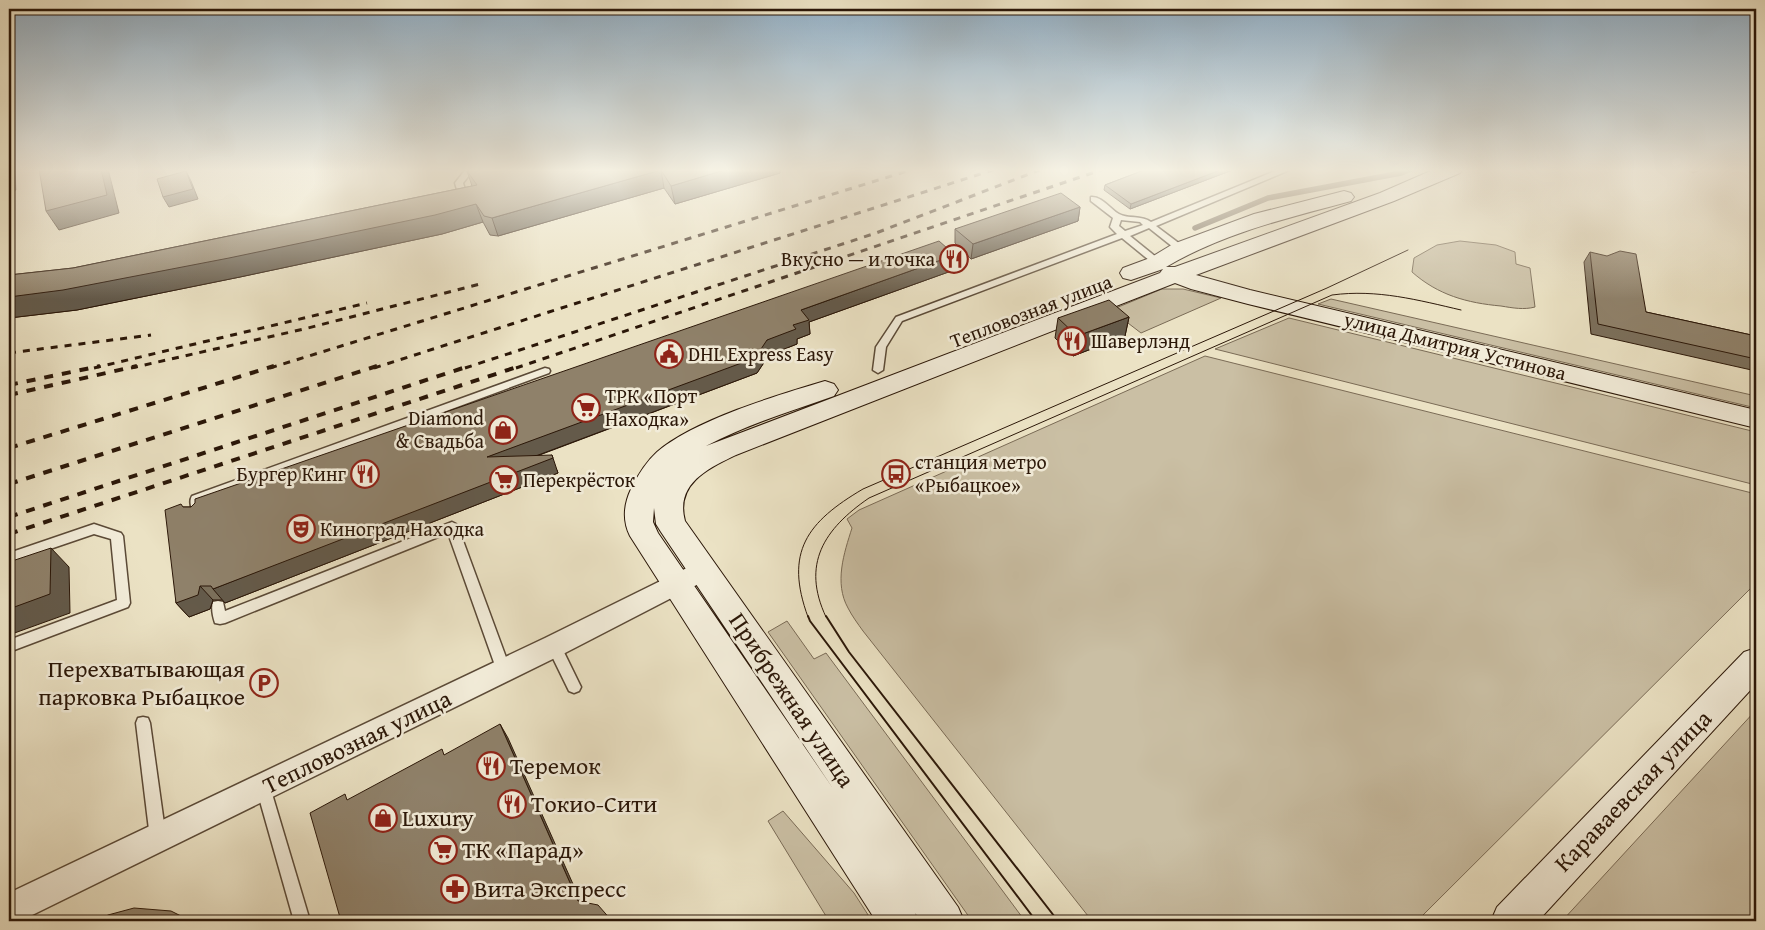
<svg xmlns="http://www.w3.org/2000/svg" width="1765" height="930" font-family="'Gentium Book Plus',serif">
<rect width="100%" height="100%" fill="#ebe2c4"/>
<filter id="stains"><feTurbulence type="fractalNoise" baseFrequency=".004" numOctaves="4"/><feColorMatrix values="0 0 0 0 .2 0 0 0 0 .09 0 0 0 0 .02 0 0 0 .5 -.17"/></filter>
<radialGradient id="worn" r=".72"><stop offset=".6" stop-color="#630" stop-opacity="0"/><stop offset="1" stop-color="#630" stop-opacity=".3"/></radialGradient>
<g fill="#cabfa4" stroke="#7a6b56">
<path d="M1460 241 1496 245 1515 252 1516 264 1530 268 1535 307C1524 310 1513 308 1501 306 1467 303 1438 295 1412 272L1414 258 1437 245Z"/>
<path d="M1162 289H1183L1221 298 1141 333 1111 310Z"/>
<path d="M1331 299 1756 396V408L1318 304Z"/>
<path d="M1289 318 1756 432V485L1215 349Z"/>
<path d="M1205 356 1756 494V583L1417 921H1092L863 631C858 624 852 616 848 608 834 583 844 553 852 528L847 519 859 510Z"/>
<path d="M787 621 814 659 826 653 1025 921H972L768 632Z"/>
<path d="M1756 710V921H1562Z"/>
<path d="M783 811 854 893 872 921H829L768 821Z"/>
</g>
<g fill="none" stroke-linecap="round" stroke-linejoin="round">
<path stroke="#776752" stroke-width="5.5" d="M1195 228 1268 198 1401 173 1411 169"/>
<defs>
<g id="lane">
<path d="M466 169H474L463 183 467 196 463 199 459 196 455 183Z"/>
<path d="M1280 169H1292L1156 226 1184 247V251H1178L1149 228 1130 236 1161 261V265H1155L1122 238 902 321 886 347 883 370 878 373 873 370 876 347 896 317 1117 234 1110 227 1113 218 1091 201V197C1102 196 1110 209 1119 214 1128 219 1141 215 1151 222ZM1121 220 1140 222 1143 225 1125 231 1119 226Z"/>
<path d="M545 368 549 369 550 371 549 373 202 501 204 510 202 513H194C191 508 189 501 192 496Z"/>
<path d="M452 522 456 524 458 527 511 671 509 675 504 677 499 675 497 671 448 533 225 623 220 624 215 623C213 617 211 608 213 602L218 601 223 602 225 611Z"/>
<path d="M94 524 121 533 123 536 130 603 128 607 9 652V640L117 600 111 539 94 534 9 563V553Z"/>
<path d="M554 640 559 642 579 683 581 687 579 691 574 693 569 691 547 646 549 642Z"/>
<path d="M143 717 148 718 150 723 166 838 163 843 158 846 153 843 150 838 136 723 138 718Z"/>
<path d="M263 780 268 782 270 787 310 921H294L256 787 258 782Z"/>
</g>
<path id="street" d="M703 560 712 563 715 570 712 577 563 654 20 921H9V893L545 638Z"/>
<g id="secondary">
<path d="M1435 169H1463L1460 173 1394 201 1196 275 1250 290 1756 410V428L1248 304 1191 289 1175 283 736 455C707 469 675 484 685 521L958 907 964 921H921L915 913 919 921H876L630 536C622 520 624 504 631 489 638 475 646 462 657 452 694 420 778 395 825 381L834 384 838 390 834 396C791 411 746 425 706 446L1160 273 1163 269 1131 280 1123 278 1120 273 1123 268 1150 258 1173 244 1254 214 1344 191 1351 193 1354 197 1351 201C1288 218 1223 233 1166 267H1175L1380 193ZM654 508 656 524 661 532 834 790 658 533 653 522Z"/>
<path d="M1756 648V684L1538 921H1491L1497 907 1744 652Z"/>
</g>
</defs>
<use href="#lane" stroke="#5b4a37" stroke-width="3"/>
<use href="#street" stroke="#5b4a37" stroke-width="3"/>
<use href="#secondary" stroke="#2b1708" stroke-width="2"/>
<use href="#lane" fill="#f2ecd9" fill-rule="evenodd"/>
<use href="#street" fill="#f2ecd9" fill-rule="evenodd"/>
<use href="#secondary" fill="#f2ecd9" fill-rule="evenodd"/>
<g stroke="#2b1708" stroke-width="1">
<path d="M808 617C784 552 807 522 863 489L1327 288 1408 250"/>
<path d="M826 617C801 564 824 529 869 498L1332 295C1377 289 1418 300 1461 310"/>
</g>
<g stroke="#2b1708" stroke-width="2">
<path d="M808 616 810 621 1036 921"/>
<path d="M826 616 849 652 1058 921"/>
</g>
<g stroke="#2b1708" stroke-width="3" stroke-dasharray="7 7" stroke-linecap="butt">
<path d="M9 353 151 335"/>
<path d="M94 368 367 303"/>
<path d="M131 368 304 329 484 283"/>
<path d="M270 368 914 169"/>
<path d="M374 368 996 169"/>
<path d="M465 368 876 233 1042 169"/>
<path d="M516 368 1104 169"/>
</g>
<g stroke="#2b1708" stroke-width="4" stroke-dasharray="9 9" stroke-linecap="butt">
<path d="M9 385 100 366"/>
<path d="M9 395 137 366"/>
<path d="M9 448 274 366"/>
<path d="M9 484 377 366"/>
<path d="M9 517 469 366"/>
<path d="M9 534 520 366"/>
</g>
</g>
<g fill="#7b6f5b" stroke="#2b1708">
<path d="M474 169H780V173L675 204 664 188 498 236 490 235 483 222 442 234 240 277 77 310 9 318V275L73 268 472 186 467 171Z"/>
<path d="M1147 169H1235L1130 209 1104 190 1105 185Z"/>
<path d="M1685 169H1701L1693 173Z"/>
<path d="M1080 207 1078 221 971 259 955 243V229Z"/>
<path d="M1590 252 1646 312 1756 336V371L1591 334 1584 262Z"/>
<path d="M955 255 954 270 809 322 810 334 797 339V344L769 355 757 373 537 456 557 470 558 473 225 603 223 600H213L210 609 189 617 176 603 183 507H191Z"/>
<path d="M1129 317 1125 336 1073 356 1055 338 1058 318Z"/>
</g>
<g fill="#645a4a" stroke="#2b1708">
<path d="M9 169H15L16 190 9 192Z"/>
<path d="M101 169H108L119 213 59 230 46 211Z"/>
<path d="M728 169H780V173L675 204 671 186Z"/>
<path d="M1223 169H1235L1130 209 1131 204Z"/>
<path d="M1696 169H1701L1693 173Z"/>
<path d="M661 170 664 188 498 236 492 218Z"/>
<path d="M186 171 191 181 198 199 169 207 163 197Z"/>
<path d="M476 204 483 222 442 234 240 277 77 310 9 318V297Z"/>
<path d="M1080 207 1078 221 971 259 973 244Z"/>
<path d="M955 255 954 270 809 322 810 334 797 339V344L769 355 757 373 493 472 487 457 767 340 793 325 801 310Z"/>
<path d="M1129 317 1125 336 1073 356 1077 336Z"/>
<path d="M552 455 558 473 225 603 213 589Z"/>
<path d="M51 548 69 567 70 613 9 635V609Z"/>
<path d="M200 586 213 600 210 609 189 617 176 603Z"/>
<path d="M500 724 508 738 585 911 578 901Z"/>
</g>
<g fill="#8f816a" stroke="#2b1708">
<path d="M39 169H101L107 195 46 211Z"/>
<path d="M474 169H728L671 186 661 170 492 218 484 216 476 204 435 215 229 258 63 290 9 297V275L73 268 477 185 467 171Z"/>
<path d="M1147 169H1223L1131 204 1105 185Z"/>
<path d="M186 171 193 189 163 197 157 179Z"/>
<path d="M1061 193 1080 207 973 244 955 229Z"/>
<path d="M939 241 955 255 801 310 809 320 793 325 796 329 767 340 755 358 487 457 552 455 553 458 213 589 211 586H200L198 595 176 603 165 510 181 504 183 507H191L195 503V499Z"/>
<path d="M1620 251 1636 254 1646 312 1756 336V359L1598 324 1590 252 1607 256Z"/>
<path d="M1109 300 1129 317 1077 336 1058 318Z"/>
<path d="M51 548 50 594 9 609V562Z"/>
<path d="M500 724 578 901 598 905 612 921H341L310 813 345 794 347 800 442 749 444 755Z"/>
<path d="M134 908 171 911 183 917 187 921H97L108 915Z"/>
</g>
<linearGradient id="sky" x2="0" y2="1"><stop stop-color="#8fabc0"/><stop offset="0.57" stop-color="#f6f2e4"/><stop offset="1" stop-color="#f6f2e4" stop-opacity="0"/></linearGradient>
<rect width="1765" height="299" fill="url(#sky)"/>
<defs>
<symbol id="restaurant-ring" viewBox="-11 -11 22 22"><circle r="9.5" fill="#f2ecd9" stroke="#8f2418" stroke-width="1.5"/><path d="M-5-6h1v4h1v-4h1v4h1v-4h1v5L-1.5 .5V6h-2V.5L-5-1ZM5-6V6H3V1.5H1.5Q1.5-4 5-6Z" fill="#8f2418"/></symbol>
<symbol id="civic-ring" viewBox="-11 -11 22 22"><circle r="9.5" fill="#f2ecd9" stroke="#8f2418" stroke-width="1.5"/><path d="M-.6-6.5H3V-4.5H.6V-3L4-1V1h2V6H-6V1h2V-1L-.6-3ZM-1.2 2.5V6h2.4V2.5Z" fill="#8f2418"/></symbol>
<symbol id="supermarket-ring" viewBox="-11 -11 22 22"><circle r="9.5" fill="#f2ecd9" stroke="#8f2418" stroke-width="1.5"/><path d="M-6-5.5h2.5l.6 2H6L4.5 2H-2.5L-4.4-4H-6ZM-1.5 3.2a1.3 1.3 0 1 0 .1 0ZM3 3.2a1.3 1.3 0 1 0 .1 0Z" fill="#8f2418"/></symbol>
<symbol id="shop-ring" viewBox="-11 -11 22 22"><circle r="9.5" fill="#f2ecd9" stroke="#8f2418" stroke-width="1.5"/><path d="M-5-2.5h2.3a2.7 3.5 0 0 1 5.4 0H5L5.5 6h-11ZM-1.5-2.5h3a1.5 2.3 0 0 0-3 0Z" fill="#8f2418"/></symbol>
<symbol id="bus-ring" viewBox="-11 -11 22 22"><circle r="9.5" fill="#f2ecd9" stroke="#8f2418" stroke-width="1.5"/><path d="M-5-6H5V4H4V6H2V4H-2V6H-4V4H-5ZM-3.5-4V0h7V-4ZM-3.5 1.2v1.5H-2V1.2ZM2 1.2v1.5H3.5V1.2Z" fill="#8f2418"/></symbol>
<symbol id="theatre-ring" viewBox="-11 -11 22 22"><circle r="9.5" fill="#f2ecd9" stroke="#8f2418" stroke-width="1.5"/><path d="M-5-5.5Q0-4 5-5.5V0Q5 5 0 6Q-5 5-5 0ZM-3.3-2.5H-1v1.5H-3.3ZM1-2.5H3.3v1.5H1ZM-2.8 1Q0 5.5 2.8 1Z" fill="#8f2418"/></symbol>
<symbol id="parking-ring" viewBox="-11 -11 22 22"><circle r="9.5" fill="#f2ecd9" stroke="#8f2418" stroke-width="1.5"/><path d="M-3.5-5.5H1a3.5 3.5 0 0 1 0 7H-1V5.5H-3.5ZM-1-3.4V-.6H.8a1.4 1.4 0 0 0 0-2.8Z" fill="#8f2418"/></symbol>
<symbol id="pharmacy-ring" viewBox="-11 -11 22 22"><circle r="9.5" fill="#f2ecd9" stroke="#8f2418" stroke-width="1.5"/><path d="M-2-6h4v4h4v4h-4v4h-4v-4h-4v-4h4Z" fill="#8f2418"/></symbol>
</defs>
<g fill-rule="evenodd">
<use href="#restaurant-ring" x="938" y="243" width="32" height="32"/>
<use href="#restaurant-ring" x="1056" y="325" width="32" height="32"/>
<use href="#civic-ring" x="653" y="338" width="32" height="32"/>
<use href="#supermarket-ring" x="570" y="392" width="32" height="32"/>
<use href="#shop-ring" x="487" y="414" width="32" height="32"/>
<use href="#restaurant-ring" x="349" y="458" width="32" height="32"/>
<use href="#bus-ring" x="880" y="458" width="32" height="32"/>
<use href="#supermarket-ring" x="488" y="464" width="32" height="32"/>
<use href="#theatre-ring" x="285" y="513" width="32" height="32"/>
<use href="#parking-ring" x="248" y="667" width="32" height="32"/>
<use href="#restaurant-ring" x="475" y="750" width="32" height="32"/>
<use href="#restaurant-ring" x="496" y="788" width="32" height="32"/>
<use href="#shop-ring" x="367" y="802" width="32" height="32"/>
<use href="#supermarket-ring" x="427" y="834" width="32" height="32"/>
<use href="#pharmacy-ring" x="439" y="873" width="32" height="32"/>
</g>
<g text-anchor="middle" stroke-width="5" stroke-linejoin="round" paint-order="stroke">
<g font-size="20" fill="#2b1708" stroke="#f2ecd9" text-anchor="start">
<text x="935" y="266" text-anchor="end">Вкусно — и точка</text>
<text x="1091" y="348">Шаверлэнд</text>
<text x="688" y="361">DHL Express Easy</text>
<text x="605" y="403">ТРК «Порт<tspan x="605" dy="23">Находка»</tspan></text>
<text x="484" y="425" text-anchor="end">Diamond<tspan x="484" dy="23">&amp; Свадьба</tspan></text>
<text x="915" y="469">станция метро<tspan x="915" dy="23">«Рыбацкое»</tspan></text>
<text x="346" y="481" text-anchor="end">Бургер Кинг</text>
<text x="523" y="487">Перекрёсток</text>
<text x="320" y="536">Киноград Находка</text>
</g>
<g font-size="20" fill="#2b1708" stroke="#f2ecd9">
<text transform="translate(1031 311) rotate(-21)" y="7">Тепловозная улица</text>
<text transform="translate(1455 346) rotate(14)" y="7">улица Дмитрия Устинова</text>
</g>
<g font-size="24" fill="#2b1708" stroke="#f2ecd9" text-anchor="start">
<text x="245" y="677" text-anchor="end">Перехватывающая<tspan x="245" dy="28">парковка Рыбацкое</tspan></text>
<text x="510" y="774">Теремок</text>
<text x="531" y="812">Токио-Сити</text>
<text x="402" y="826">Luxury</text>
<text x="462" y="858">ТК «Парад»</text>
<text x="474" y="897">Вита Экспресс</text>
</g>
<g font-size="24" fill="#2b1708" stroke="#f2ecd9">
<text transform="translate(792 700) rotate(56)" y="8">Прибрежная улица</text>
<text transform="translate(357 742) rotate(-26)" y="8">Тепловозная улица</text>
<text transform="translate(1633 791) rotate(-46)" y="8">Караваевская улица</text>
</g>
</g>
<rect width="1765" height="930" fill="none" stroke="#ebe2c4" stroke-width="30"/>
<rect x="10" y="10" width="1745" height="910" fill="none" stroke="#2b1708" stroke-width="2.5"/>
<rect x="15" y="15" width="1735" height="900" fill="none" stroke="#2b1708"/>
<rect width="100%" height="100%" filter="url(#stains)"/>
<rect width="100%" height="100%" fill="url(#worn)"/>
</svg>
